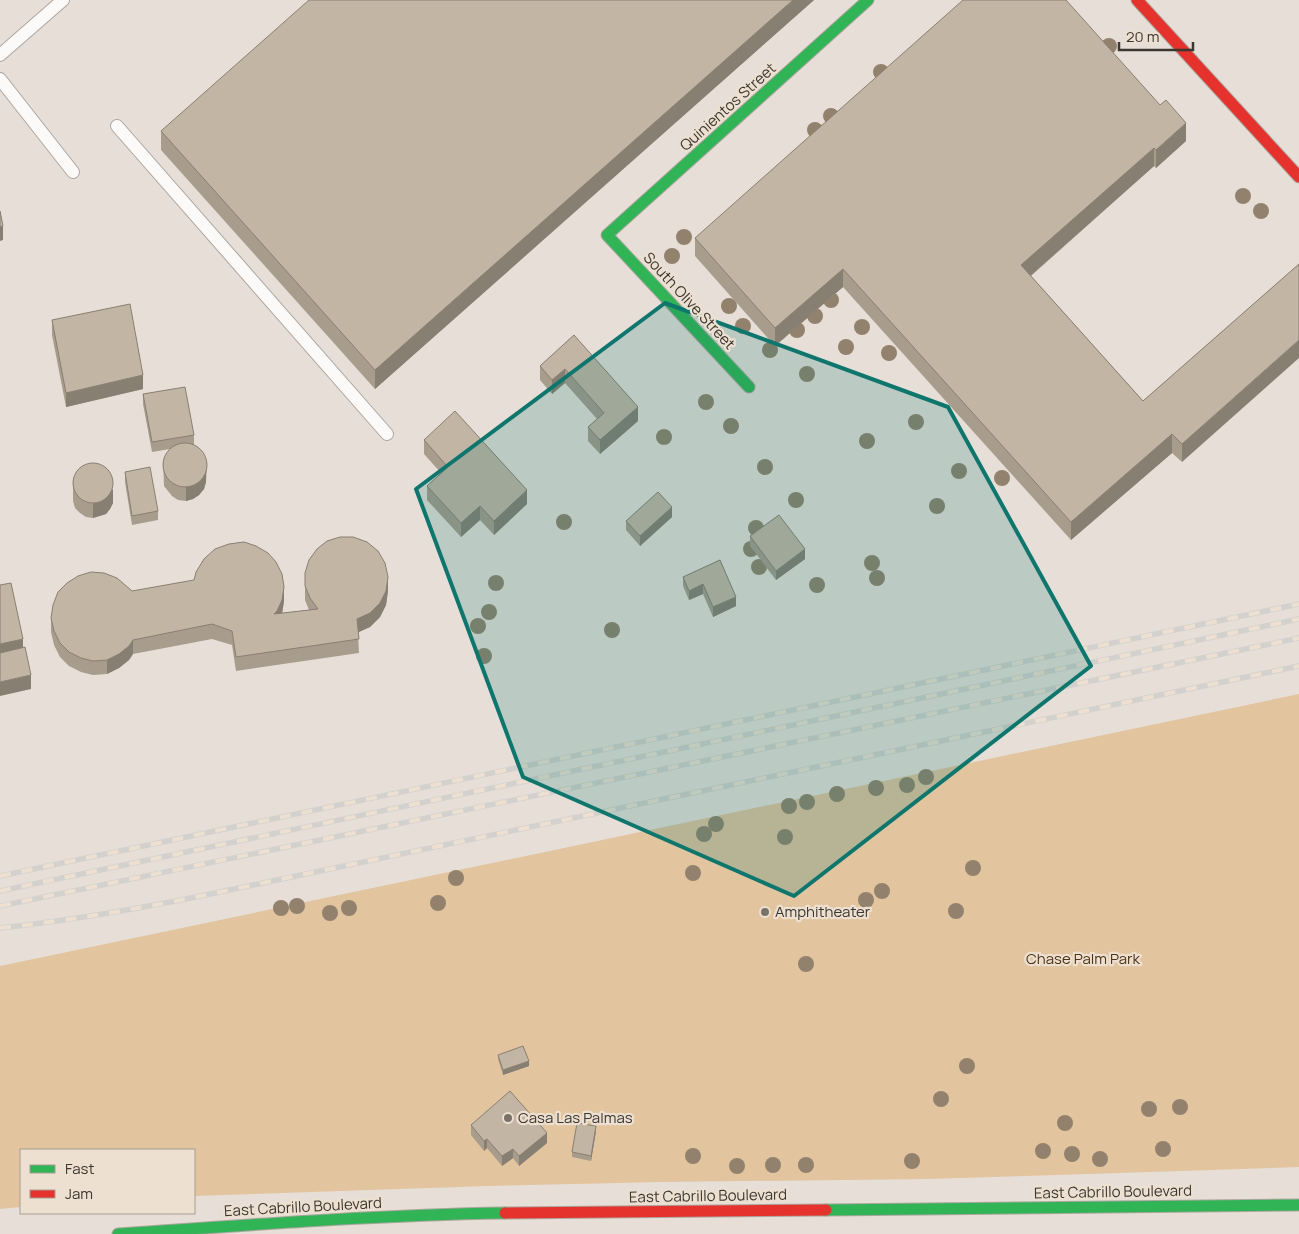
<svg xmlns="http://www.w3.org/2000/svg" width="1299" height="1234" font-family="Manrope,sans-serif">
<rect width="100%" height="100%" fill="#e7dfd7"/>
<path fill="#e2c49f" d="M1299 694V1167L1089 1174 929 1179 662 1182 488 1186 194 1196V1150H21V1207L0 1209V966Z"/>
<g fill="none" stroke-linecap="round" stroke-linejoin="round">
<defs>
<g id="lane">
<path d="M0 55 63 0"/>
<path d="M0 79 73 172"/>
<path d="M117 126 387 434"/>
</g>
<g id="fast">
<path d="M749 387 607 235 868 0"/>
<path d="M826 1210 1299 1205"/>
<path d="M118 1234C247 1225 376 1215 505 1213"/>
</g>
<g id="jam">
<path d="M1137 0 1299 177"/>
<path d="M505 1213 826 1210"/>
</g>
</defs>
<use href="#lane" stroke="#aca6a0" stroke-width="14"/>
<use href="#fast" stroke="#aca6a0" stroke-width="13"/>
<use href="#jam" stroke="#aca6a0" stroke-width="13"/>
<use href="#lane" stroke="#fbfaf9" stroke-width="12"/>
<use href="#fast" stroke="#30b455" stroke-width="11"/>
<use href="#jam" stroke="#e5322d" stroke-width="11"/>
<defs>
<g id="rail">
<path d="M0 876 1299 604"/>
<path d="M0 891 1299 619"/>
<path d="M0 906 1299 638"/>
<path d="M0 928C66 921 131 910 196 897L1299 666"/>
</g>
</defs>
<use href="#rail" stroke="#d3d1ce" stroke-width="5.5"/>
<use href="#rail" stroke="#ede0d1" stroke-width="4" stroke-dasharray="11" stroke-linecap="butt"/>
</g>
<g fill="#92826d">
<circle cx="1109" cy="46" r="8"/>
<circle cx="881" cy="72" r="8"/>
<circle cx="831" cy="116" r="8"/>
<circle cx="815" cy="130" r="8"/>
<circle cx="1243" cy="196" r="8"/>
<circle cx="1261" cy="211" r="8"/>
<circle cx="684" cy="237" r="8"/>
<circle cx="672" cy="256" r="8"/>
<circle cx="831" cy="300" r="8"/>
<circle cx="729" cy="306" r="8"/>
<circle cx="815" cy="316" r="8"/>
<circle cx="743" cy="326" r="8"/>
<circle cx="862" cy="327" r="8"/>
<circle cx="797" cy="330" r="8"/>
<circle cx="846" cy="347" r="8"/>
<circle cx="770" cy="350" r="8"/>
<circle cx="889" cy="353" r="8"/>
<circle cx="807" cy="374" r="8"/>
<circle cx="706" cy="402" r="8"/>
<circle cx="916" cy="422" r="8"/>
<circle cx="731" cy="426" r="8"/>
<circle cx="664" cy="437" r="8"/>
<circle cx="867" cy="441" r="8"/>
<circle cx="765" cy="467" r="8"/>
<circle cx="959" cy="471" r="8"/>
<circle cx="1002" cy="478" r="8"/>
<circle cx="796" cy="500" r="8"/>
<circle cx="937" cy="506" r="8"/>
<circle cx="564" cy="522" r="8"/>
<circle cx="756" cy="528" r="8"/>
<circle cx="751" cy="549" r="8"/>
<circle cx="872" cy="563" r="8"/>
<circle cx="759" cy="567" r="8"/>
<circle cx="877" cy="578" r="8"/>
<circle cx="496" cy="583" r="8"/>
<circle cx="817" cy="585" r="8"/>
<circle cx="489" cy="612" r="8"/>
<circle cx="478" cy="626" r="8"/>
<circle cx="612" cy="630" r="8"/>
<circle cx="484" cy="656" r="8"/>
<circle cx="926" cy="777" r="8"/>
<circle cx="907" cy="785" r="8"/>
<circle cx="876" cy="788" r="8"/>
<circle cx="837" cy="794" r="8"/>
<circle cx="807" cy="802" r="8"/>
<circle cx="789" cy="806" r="8"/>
<circle cx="716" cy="824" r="8"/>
<circle cx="704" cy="834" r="8"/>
<circle cx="785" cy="837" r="8"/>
<circle cx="973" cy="868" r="8"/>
<circle cx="693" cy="873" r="8"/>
<circle cx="456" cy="878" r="8"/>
<circle cx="882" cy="891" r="8"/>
<circle cx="866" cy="900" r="8"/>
<circle cx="438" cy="903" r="8"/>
<circle cx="297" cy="906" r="8"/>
<circle cx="281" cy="908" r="8"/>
<circle cx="349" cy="908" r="8"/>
<circle cx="956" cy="911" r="8"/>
<circle cx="330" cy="913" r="8"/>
<circle cx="806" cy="964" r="8"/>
<circle cx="967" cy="1066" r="8"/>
<circle cx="941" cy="1099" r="8"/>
<circle cx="1180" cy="1107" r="8"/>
<circle cx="1149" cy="1109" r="8"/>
<circle cx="1065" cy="1123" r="8"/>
<circle cx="1163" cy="1149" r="8"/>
<circle cx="1043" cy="1151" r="8"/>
<circle cx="1072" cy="1154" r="8"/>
<circle cx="693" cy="1156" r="8"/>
<circle cx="1100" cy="1159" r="8"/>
<circle cx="912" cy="1161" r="8"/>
<circle cx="773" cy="1165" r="8"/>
<circle cx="806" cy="1165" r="8"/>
<circle cx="737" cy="1166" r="8"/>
</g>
<g fill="#a89c8d">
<path d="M814 0 375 389 161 150V131Z"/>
<path d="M1186 141 1156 168 1154 166 1031 276 1143 401 1299 264 1182 462 1172 453 1071 540 843 287 775 346 695 256V238Z"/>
<path d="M52 320 143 389 66 407 52 335Z"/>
<path d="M574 335 638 421 600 454 588 441V427L597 419 565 383 552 394 540 380V366Z"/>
<path d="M143 394 194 435V445H192L206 482 204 489 199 495 193 499 186 501 178 500 172 496 164 486 163 460 170 449 152 452 143 404Z"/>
<path d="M424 440 527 504 494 535 480 520 461 537 427 500V486L441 473 424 454Z"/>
<path d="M125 472 158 511V520L132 525 125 482Z"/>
<path d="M73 480 113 503 110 509 106 514 93 518 86 517 80 513 75 508 73 501Z"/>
<path d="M672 517 640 546 626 530V521Z"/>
<path d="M750 536 805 559 776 580 750 546Z"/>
<path d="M720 560 736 606 713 617 703 594 689 600 683 586V577Z"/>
<path d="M305 573 388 591 386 605 380 617 370 627 358 632 359 653 236 671 232 645 212 639 133 654 129 660 119 668 107 674 93 675 81 672 69 666 60 657 54 645 51 632V618L132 591 284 601 282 613 309 610 305 600Z"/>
<path d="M498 1055 529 1066 503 1075 498 1059Z"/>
<path d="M471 1125 547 1143 519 1166 513 1158 502 1166 487 1148 484 1151 471 1135Z"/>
<path d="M596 1131 591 1161 572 1157V1152Z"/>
</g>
<g fill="#887f73">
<path d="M793 0H814L375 389V370Z"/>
<path d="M1186 123V141L1156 168V150Z"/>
<path d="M1154 148V166L1021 284V265Z"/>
<path d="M3 226V240L0 241V227Z"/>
<path d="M843 269V287L775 346V328Z"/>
<path d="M1299 340V358L1182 462V444Z"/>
<path d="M565 369V383L552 394V380Z"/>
<path d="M143 375V389L66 407V393Z"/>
<path d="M638 407V421L600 454V440Z"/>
<path d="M1172 434V453L1071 540V522Z"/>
<path d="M207 461 206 482 204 489 199 495 193 499 186 501V487Z"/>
<path d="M113 489V503L110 509 106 514 93 518V504Z"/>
<path d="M527 490V504L494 535V521Z"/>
<path d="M480 506V520L461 537V523Z"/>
<path d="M672 507V517L640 546V536Z"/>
<path d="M805 549V559L776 580V571Z"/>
<path d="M388 577V591L386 605 380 617 370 627 357 633V619Z"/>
<path d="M703 584V594L689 600V591Z"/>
<path d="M284 587V601L282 614H274Z"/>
<path d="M736 597V606L713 617V607Z"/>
<path d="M23 639V653L0 658V644Z"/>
<path d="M133 640V654L129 660 119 668 107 674V660Z"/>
<path d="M31 675V689L0 696V682Z"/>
<path d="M529 1061V1066L503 1075V1070Z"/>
<path d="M596 1126V1131L591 1161V1156Z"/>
<path d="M547 1133V1143L519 1166V1156Z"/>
<path d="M487 1139V1148L484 1151V1141Z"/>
<path d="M513 1149V1158L502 1166V1156Z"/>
</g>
<g fill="#c3b5a4" stroke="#887f73">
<path d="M309 0H793L375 370 161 131Z"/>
<path d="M963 0H1066L1160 105 1166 100 1186 123 1156 150 1154 148 1021 265 1143 401 1299 264V340L1182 444 1172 434 1071 522 843 269 775 328 695 238Z"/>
<path d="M0 211 3 226 0 227Z"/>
<path d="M130 304 143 375 66 393 52 320Z"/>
<path d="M574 335 638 407 600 440 588 427 604 413 565 369 552 380 540 366Z"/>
<path d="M185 387 194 435 152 442 143 394Z"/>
<path d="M455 411 527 490 494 521 480 506 461 523 427 486 448 467 424 440Z"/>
<circle cx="185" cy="465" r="22"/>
<circle cx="93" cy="483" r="20"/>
<path d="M150 467 158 511 132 516 125 472Z"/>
<path d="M658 492 672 507 640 536 626 521Z"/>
<path d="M779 515 805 549 776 571 750 536Z"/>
<path d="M340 537H353L367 542 378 551 385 563 388 577 386 591 380 603 370 613 357 619 359 639 236 657 232 631 212 624 133 640 129 646 119 654 107 660 93 661 81 658 69 652 60 643 54 631 51 618 53 605 58 592 67 583 78 576 91 572 104 573 117 578 132 591 194 580 196 572 204 559 215 549 229 544 244 542 256 546 268 553 276 562 282 574 284 587 282 600 277 611 274 614 318 609 310 598 305 586V573L309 560 317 549 327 541Z"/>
<path d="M720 560 736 597 713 607 703 584 689 591 683 577Z"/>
<path d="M11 583 23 639 0 644V585Z"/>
<path d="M25 647 31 675 0 682V653Z"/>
<path d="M523 1046 529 1061 503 1070 498 1055Z"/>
<path d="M510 1091 547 1133 519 1156 513 1149 502 1156 487 1139 484 1141 471 1125Z"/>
<path d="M577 1123 596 1126 591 1156 572 1152Z"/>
</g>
<path fill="#0f766e" fill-opacity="0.2" stroke="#0f766e" stroke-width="4" stroke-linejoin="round" d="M665 303 948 407 1091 666 794 896 523 777 416 489Z"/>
<g fill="#78726b" stroke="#ede0d1" stroke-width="2">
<circle cx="765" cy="912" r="5"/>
<circle cx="508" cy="1118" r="5"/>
</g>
<g text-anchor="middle" stroke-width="4.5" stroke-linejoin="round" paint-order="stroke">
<g font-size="15" fill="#3c3731" stroke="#ede0d1">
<text transform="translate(728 107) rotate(-42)" y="5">Quinientos Street</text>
<text transform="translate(689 301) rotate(47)" y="5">South Olive Street</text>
<text transform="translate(1113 1192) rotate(-1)" y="5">East Cabrillo Boulevard</text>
<text transform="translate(708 1196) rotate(-1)" y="5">East Cabrillo Boulevard</text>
<text transform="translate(303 1207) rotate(-3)" y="5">East Cabrillo Boulevard</text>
</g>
<g font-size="15" fill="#3c3731" stroke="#ede0d1" text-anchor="start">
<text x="775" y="917">Amphitheater</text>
<text x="518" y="1123">Casa Las Palmas</text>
</g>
<g font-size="15" fill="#4c3516" stroke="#ede0d1">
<text x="1083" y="964">Chase Palm Park</text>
</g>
</g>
<rect x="20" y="1149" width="175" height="65" fill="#ede0d1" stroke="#a69c91"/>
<rect x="30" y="1165" width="25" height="8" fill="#30b455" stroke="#a69c91"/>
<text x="65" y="1174" font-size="15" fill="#3c3731">Fast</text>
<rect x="30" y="1190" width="25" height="8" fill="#e5322d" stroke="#a69c91"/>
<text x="65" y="1199" font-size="15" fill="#3c3731">Jam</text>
<path d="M1119 42v8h74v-8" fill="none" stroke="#3c3731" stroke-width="2.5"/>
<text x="1126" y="42" font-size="15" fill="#3c3731" stroke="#ede0d1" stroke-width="4" paint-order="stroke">20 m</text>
</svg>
